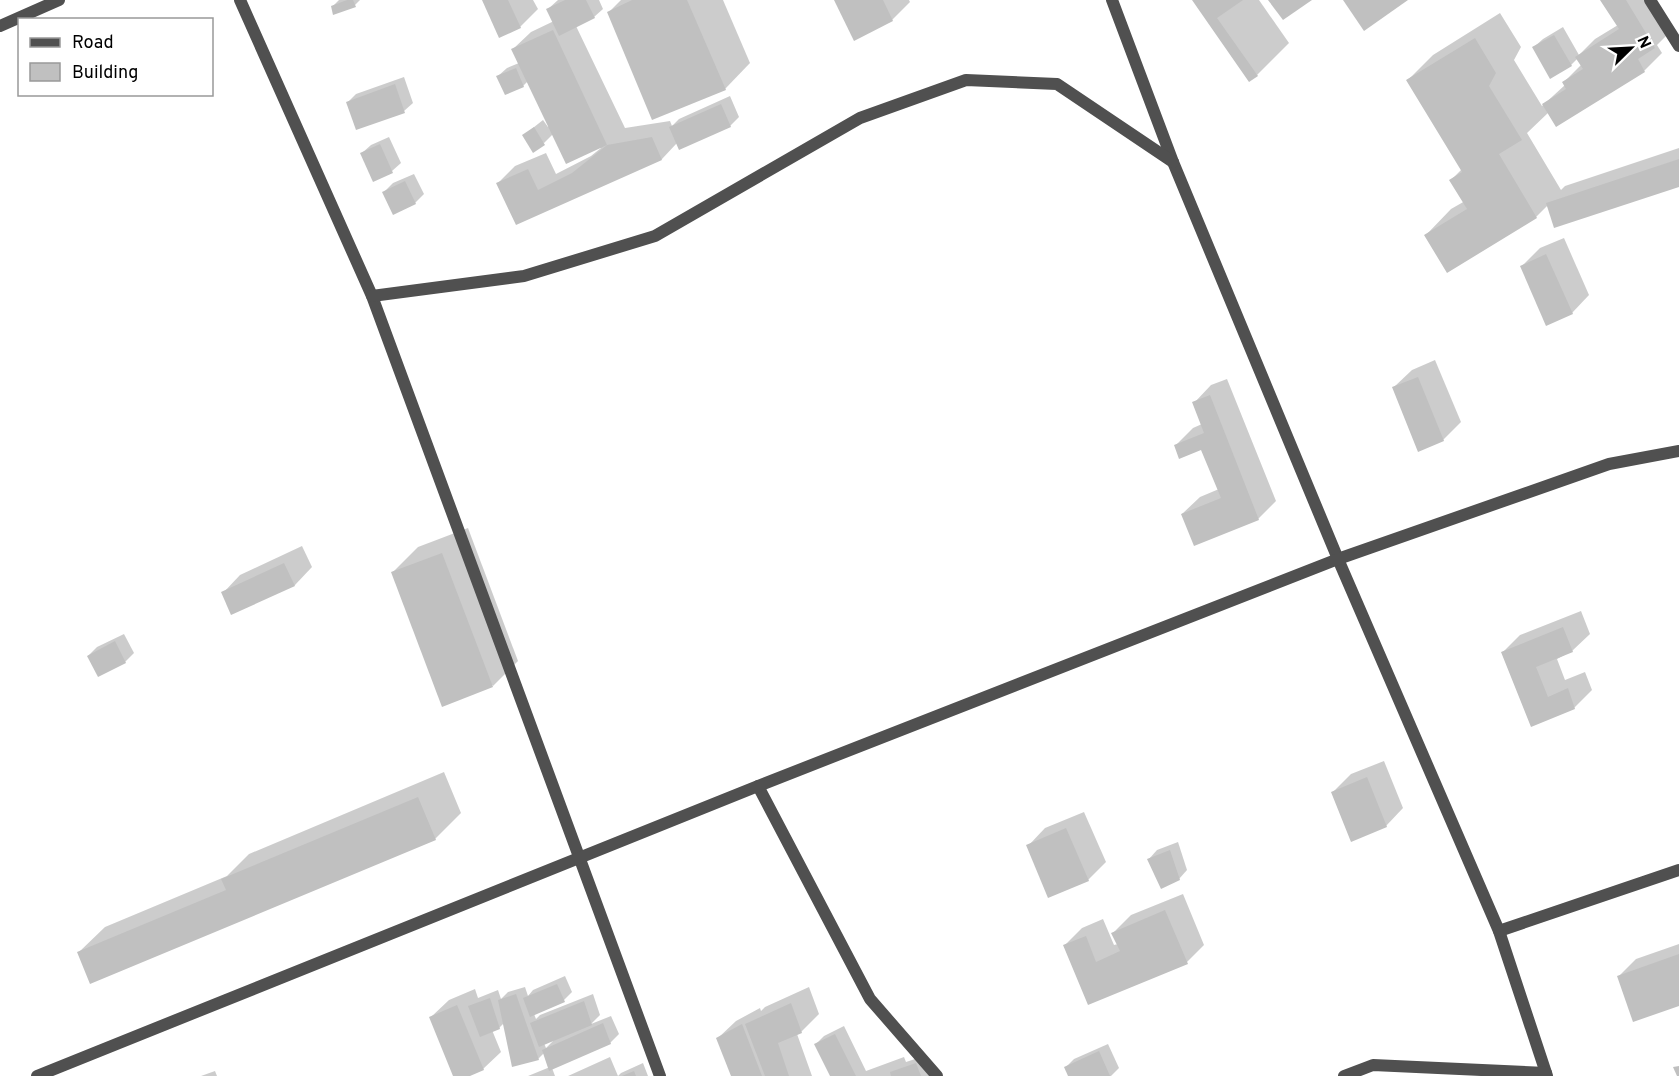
<svg xmlns="http://www.w3.org/2000/svg" width="1679" height="1076" font-family="Overpass,sans-serif">
<rect width="100%" height="100%" fill="#fff"/>
<g fill="#0003" fill-rule="evenodd">
<path d="M339 0H360L355 5 332 7Z"/>
<path d="M483 0H533L538 9 520 27Z"/>
<path d="M558 0H599L603 9 594 17 576 26 625 128 670 121 672 126 679 119 730 96 739 117 730 126 677 143 662 159 517 223 498 183 515 166 546 153 556 174 591 156 601 148 553 134 544 143 524 135 543 120 548 127 549 126 528 81 523 86 498 76 507 68 519 63 513 49 531 32 554 21 548 9Z"/>
<path d="M621 0H723L750 63 725 89 609 12Z"/>
<path d="M836 0H909L910 2 892 20Z"/>
<path d="M1193 0H1259L1289 43 1257 75Z"/>
<path d="M1601 0H1653L1672 30 1657 45 1662 53 1644 71 1556 125 1549 112 1527 133 1561 190 1565 186 1679 148V185L1548 205 1536 217 1448 271 1426 235 1451 209 1465 201 1451 180 1462 169 1408 80 1433 55 1500 13 1521 47 1514 60 1542 106 1565 85 1564 82 1582 64 1578 58 1571 65 1534 47 1543 39 1563 27 1579 55 1595 39 1618 25Z"/>
<path d="M404 77 413 103 404 111 348 102 356 94Z"/>
<path d="M389 137 401 163 392 171 362 153 371 145Z"/>
<path d="M414 174 424 194 415 203 384 192 393 183Z"/>
<path d="M1564 238 1589 295 1572 313 1522 266 1540 248Z"/>
<path d="M1435 360 1461 422 1443 440 1394 387 1412 370Z"/>
<path d="M1227 379 1276 501 1258 519 1182 514 1200 497 1219 489 1202 448 1175 446 1193 428 1202 424 1194 403 1211 385Z"/>
<path d="M468 528 518 661 493 686 392 573 418 547Z"/>
<path d="M302 546 312 567 295 585 232 613 223 593 240 575Z"/>
<path d="M1581 611 1590 634 1572 651 1557 659 1565 680 1585 672 1592 690 1574 708 1532 725 1503 652 1520 635Z"/>
<path d="M124 634 134 653 125 662 88 656 97 647Z"/>
<path d="M1384 761 1403 808 1386 826 1333 792 1351 774Z"/>
<path d="M444 772 461 813 435 839 79 952 105 927 227 876 249 854Z"/>
<path d="M1084 812 1106 862 1088 880 1028 846 1045 828Z"/>
<path d="M1178 842 1187 870 1179 879 1149 859 1157 850Z"/>
<path d="M1183 894 1204 945 1187 962 1089 1003 1064 946 1082 928 1103 919 1114 945 1118 944 1113 933 1131 915Z"/>
<path d="M1679 944V1005L1619 976 1636 959Z"/>
<path d="M565 976 572 992 564 1000 534 1014 536 1019 540 1015 593 994 600 1015 591 1024 611 1016 619 1034 610 1043 552 1068 555 1076H528L550 1067 544 1053 538 1059 504 1023 499 1028 492 1030 501 1052 483 1069 466 1076H455L431 1017 449 1000 475 989 478 998 498 990 501 999 508 992 525 987 528 996 533 990ZM555 1039 546 1048 544 1043Z"/>
<path d="M809 987 819 1014 801 1032 797 1034 812 1076H733L718 1038 736 1021 760 1008 761 1011 765 1007Z"/>
<path d="M844 1026 866 1071 904 1057 906 1062 924 1056 933 1076H831L816 1044 824 1036Z"/>
<path d="M1108 1044 1119 1068 1111 1076H1070L1066 1067 1074 1059Z"/>
<path d="M610 1057 618 1076 621 1073 643 1063 648 1076H568Z"/>
<path d="M215 1071 217 1076H201Z"/>
</g>
<g fill="#c0c0c0">
<path d="M347 0H353L356 7 333 15 331 6Z"/>
<path d="M482 0H508L521 28 499 38Z"/>
<path d="M565 0H586L595 18 559 36 546 9Z"/>
<path d="M632 0H687L726 90 652 120 607 12Z"/>
<path d="M834 0H883L893 21 854 41Z"/>
<path d="M1192 0H1243L1217 18 1258 76 1249 82Z"/>
<path d="M1268 0H1312L1283 20Z"/>
<path d="M1343 0H1408L1364 31Z"/>
<path d="M1600 0H1626L1655 48 1638 59 1645 72 1556 127 1542 104 1566 89 1562 82 1583 69 1575 57 1619 29Z"/>
<path d="M553 30 607 145 566 164 511 49Z"/>
<path d="M1554 35 1572 66 1550 79 1532 47Z"/>
<path d="M1475 38 1496 73 1489 86 1522 140 1499 154 1537 218 1447 273 1424 235 1467 209 1449 180 1462 172 1406 80Z"/>
<path d="M516 68 524 87 505 95 496 76Z"/>
<path d="M395 84 405 113 356 130 346 102Z"/>
<path d="M721 104 731 127 679 150 669 127Z"/>
<path d="M534 127 545 145 533 153 522 135Z"/>
<path d="M652 137 662 160 516 225 496 183 528 169 538 190 572 173 607 145Z"/>
<path d="M380 144 393 173 373 182 360 153Z"/>
<path d="M1679 159V187L1554 228 1546 203Z"/>
<path d="M405 181 416 204 393 215 382 192Z"/>
<path d="M1546 254 1573 314 1546 326 1520 266Z"/>
<path d="M1418 377 1444 441 1418 452 1392 387Z"/>
<path d="M1210 395 1259 520 1194 546 1181 514 1221 498 1201 450 1179 459 1174 445 1204 433 1192 402Z"/>
<path d="M442 553 493 687 442 707 391 572Z"/>
<path d="M284 563 295 586 231 615 221 592Z"/>
<path d="M1563 627 1573 652 1536 667 1548 697 1568 688 1575 709 1531 727 1501 652Z"/>
<path d="M115 641 126 663 98 677 87 656Z"/>
<path d="M1367 777 1387 827 1351 842 1331 792Z"/>
<path d="M418 797 436 840 90 984 77 952 226 890 221 879Z"/>
<path d="M1066 828 1089 881 1048 898 1026 845Z"/>
<path d="M1170 850 1180 880 1161 889 1147 859Z"/>
<path d="M1165 910 1188 964 1088 1005 1063 945 1086 936 1096 962 1120 951 1111 933Z"/>
<path d="M1679 954V1006L1633 1022 1617 976Z"/>
<path d="M557 984 565 1002 530 1017 523 998Z"/>
<path d="M516 994 539 1060 512 1067 498 1000Z"/>
<path d="M490 998 500 1029 480 1037 468 1006Z"/>
<path d="M584 1001 592 1025 539 1047 530 1023Z"/>
<path d="M791 1003 802 1033 778 1043 789 1076H765L745 1024Z"/>
<path d="M457 1005 484 1070 470 1076H453L429 1017Z"/>
<path d="M603 1023 611 1044 549 1071 542 1050Z"/>
<path d="M742 1024 762 1076H731L716 1038Z"/>
<path d="M835 1034 856 1076H830L814 1044Z"/>
<path d="M1099 1051 1110 1076H1068L1064 1067Z"/>
<path d="M916 1063 921 1076H891L890 1072Z"/>
<path d="M1679 1066V1076H1677L1673 1067Z"/>
<path d="M634 1071 636 1076H622Z"/>
</g>
<g fill="none" stroke-linecap="round" stroke-linejoin="round">
<g stroke="#505050" stroke-width="12">
<path d="M240 0 372 296 660 1076"/>
<path d="M1112 0 1173 162 1338 559 1499 931 1547 1076"/>
<path d="M1650 0 1679 46"/>
<path d="M0 26 59 0"/>
<path d="M372 296 524 276 655 236 860 118 966 80 1057 84 1173 162"/>
<path d="M758 786 870 999 937 1076"/>
<path d="M1499 931 1679 870"/>
<path d="M37 1076 758 786 1338 559 1609 464 1679 451"/>
<path d="M1344 1076 1373 1065 1546 1073"/>
</g>
</g>
<rect x="18" y="18" width="195" height="78" fill="#ffffff" stroke="#999999" stroke-width="1.5"/>
<rect x="30" y="38" width="30" height="9" fill="#505050" stroke="#999999" stroke-width="1.5"/>
<text x="72" y="48" font-size="18" fill="#000000">Road</text>
<rect x="30" y="63" width="30" height="18" fill="#c0c0c0" stroke="#999999" stroke-width="1.5"/>
<text x="72" y="78" font-size="18" fill="#000000">Building</text>
<g transform="translate(1631 48) rotate(66)" stroke="#ffffff" stroke-width="4.5" paint-order="stroke">
<path d="M0-4.5L10 22L0 15L-10 22Z" fill="#000000"/>
<text y="-9" font-size="16" font-weight="bold" text-anchor="middle" fill="#000000">N</text>
</g>
</svg>
